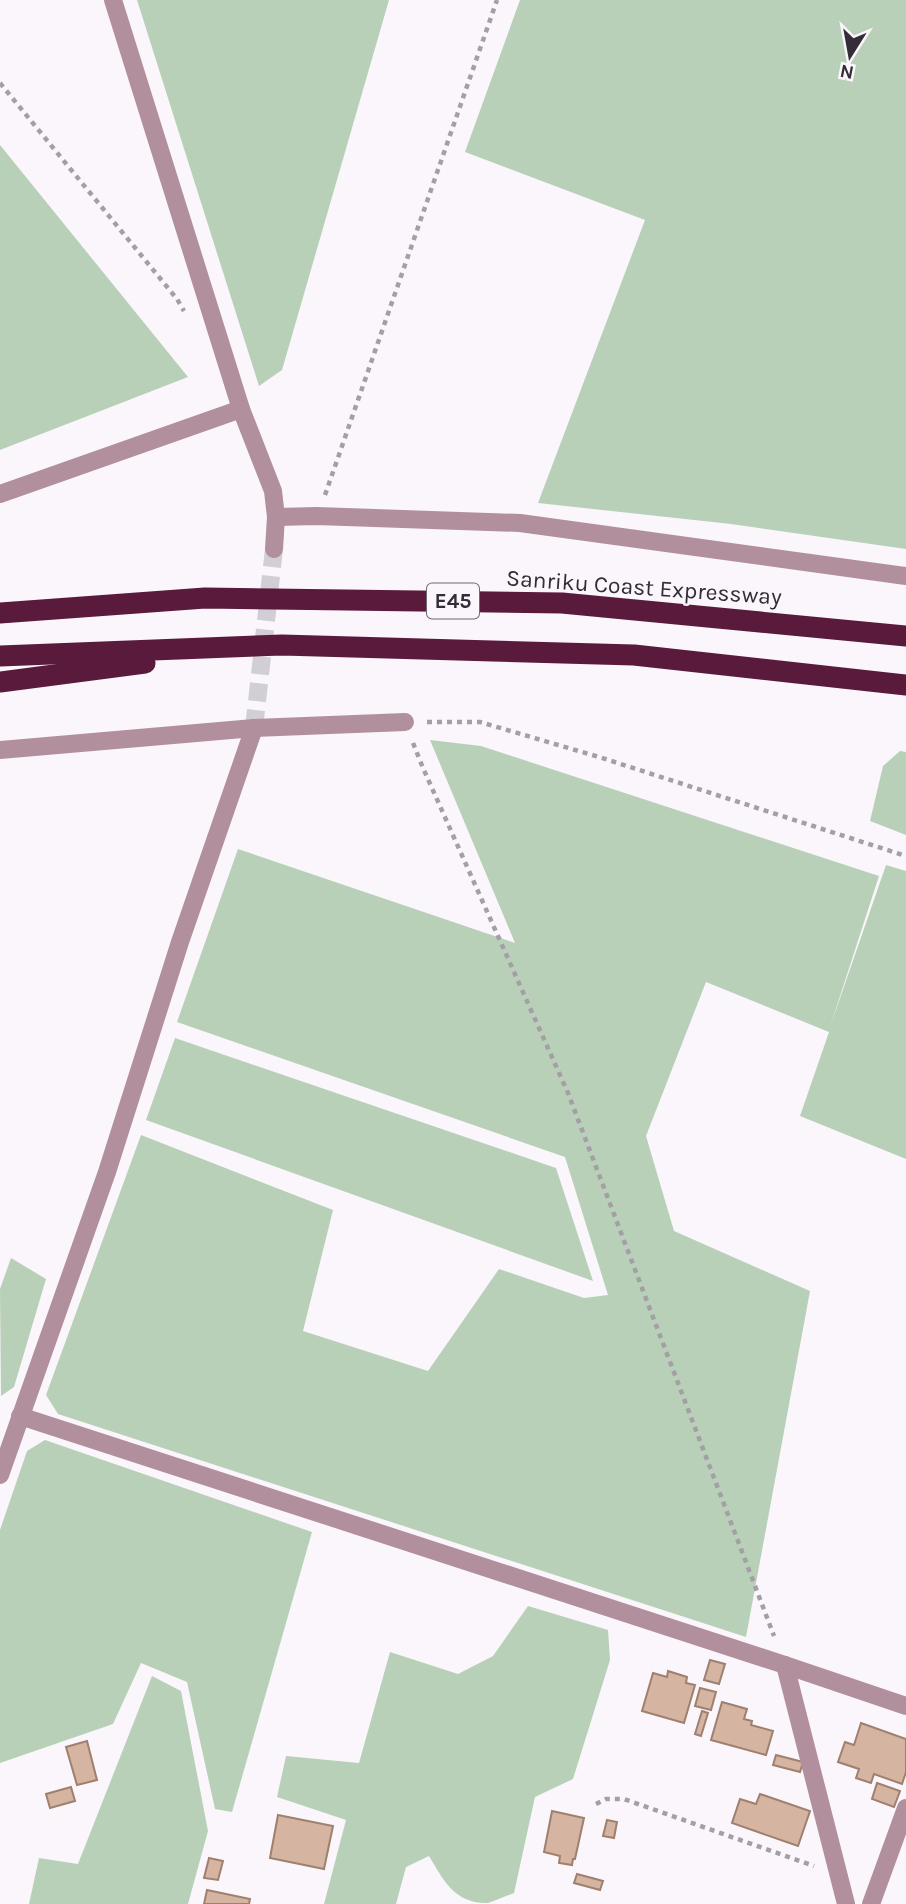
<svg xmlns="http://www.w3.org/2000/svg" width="906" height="1904" font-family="Karla,sans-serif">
<rect width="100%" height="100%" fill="#faf6fc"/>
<g fill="#b9d0b8">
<path d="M137 0H389L282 370 259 386Z"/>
<path d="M520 0H906V549L731 524 538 503 645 220 465 152Z"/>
<path d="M0 145 188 377 0 450Z"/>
<path d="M430 740 481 746 879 876 830 1027 886 865 906 871V1159L800 1116 829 1032 706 982 646 1136 674 1231 810 1291 746 1637 58 1414 46 1395 141 1135 333 1210 303 1331 428 1371 499 1269 584 1298 608 1295 565 1157 177 1022 238 849 515 943Z"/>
<path d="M900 751 906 752V835L870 821 883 766Z"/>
<path d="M175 1038 556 1168 593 1281 146 1120Z"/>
<path d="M11 1258 46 1279 14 1387 1 1396 0 1289Z"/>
<path d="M45 1440 312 1532 232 1812 215 1809 187 1682 141 1663 113 1724 0 1763V1530L27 1451Z"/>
<path d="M528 1606 608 1630 610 1660 573 1779 535 1797 514 1893C506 1896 497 1900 488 1903 454 1904 443 1879 429 1856L406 1867 396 1904H324L346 1820 277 1797 286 1756 359 1763 390 1652 458 1674 493 1656Z"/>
<path d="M152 1676 181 1691 208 1831 188 1904H29L39 1858 78 1864Z"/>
</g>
<g fill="#d5b4a1" stroke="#9f806e" stroke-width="2">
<path d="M710 1660 725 1664 719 1684 704 1680Z"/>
<path d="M668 1671 687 1677 686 1683 695 1685 684 1723 642 1711 653 1673 667 1677Z"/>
<path d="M700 1688 716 1692 711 1710 695 1706Z"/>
<path d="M722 1702 747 1709 744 1719 752 1721 751 1725 773 1731 766 1755 711 1740Z"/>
<path d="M702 1711 708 1713 701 1736 695 1734Z"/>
<path d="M861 1723 906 1739V1772L902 1784 874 1774 871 1783 856 1778 859 1769 838 1762 845 1742 854 1745Z"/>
<path d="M87 1741 97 1780 77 1785 66 1747Z"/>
<path d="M776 1755 803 1762 800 1772 773 1765Z"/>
<path d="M877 1783 900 1791 894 1807 872 1799Z"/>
<path d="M71 1787 75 1801 50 1808 46 1794Z"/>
<path d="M760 1794 810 1811 798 1846 732 1823 740 1799 756 1804Z"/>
<path d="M552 1811 584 1818 575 1859H573L572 1865 559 1863 560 1856 544 1852Z"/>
<path d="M278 1815 333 1826 324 1869 270 1858Z"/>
<path d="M607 1820 617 1822 614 1838 603 1836Z"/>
<path d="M209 1858 223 1861 218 1880 204 1878Z"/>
<path d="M577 1874 603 1881 600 1890 574 1883Z"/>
<path d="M207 1890 250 1899 249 1904H204Z"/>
</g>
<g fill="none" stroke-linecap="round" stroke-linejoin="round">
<path stroke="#d2ced5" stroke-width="18" stroke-dasharray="18 9" stroke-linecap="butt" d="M254 728 274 549"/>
<g stroke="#a49ea7" stroke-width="4.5" stroke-dasharray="5 5" stroke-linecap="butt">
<path d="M0 83 177 299 184 311"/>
<path d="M325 495 497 0"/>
<path d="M427 722H480L599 757 906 856"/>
<path d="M413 743 423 768 568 1093 774 1636"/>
<path d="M596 1804 606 1799H624L814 1866"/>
</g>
<g stroke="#b28f9d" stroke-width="18">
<path d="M113 0 241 409 273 491 276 517 274 549"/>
<path d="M0 494 241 409"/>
<path d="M276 517 317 516 520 523 906 576"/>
<path d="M0 750 254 728 405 722"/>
<path d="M20 1416 785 1665 906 1706"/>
<path d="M0 1475 107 1172 180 942 254 728"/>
<path d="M785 1665 846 1904"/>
<path d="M871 1904 906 1808"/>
</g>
<g stroke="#5a1a3b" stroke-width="21">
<path d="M0 613 205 598 562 603 906 636"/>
<path d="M0 656 282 645 634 655 906 685"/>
<path d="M0 682 145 663"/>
</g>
</g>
<g text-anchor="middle" stroke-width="5" stroke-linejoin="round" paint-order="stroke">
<rect fill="#faf6fc" stroke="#6f6973" stroke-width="2" x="427" y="583.5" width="52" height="35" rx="5"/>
<g font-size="21" font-weight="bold" fill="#342c38">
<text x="453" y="608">E45</text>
</g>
<g font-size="23" fill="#342c38" stroke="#faf6fc">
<text transform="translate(644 587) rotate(4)" y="8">Sanriku Coast Expressway</text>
</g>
</g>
<g transform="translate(850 56) rotate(191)" stroke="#faf6fc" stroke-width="5" paint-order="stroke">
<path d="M0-5L12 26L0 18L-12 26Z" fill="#342c38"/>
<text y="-10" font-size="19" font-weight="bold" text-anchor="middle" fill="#342c38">N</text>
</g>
</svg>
